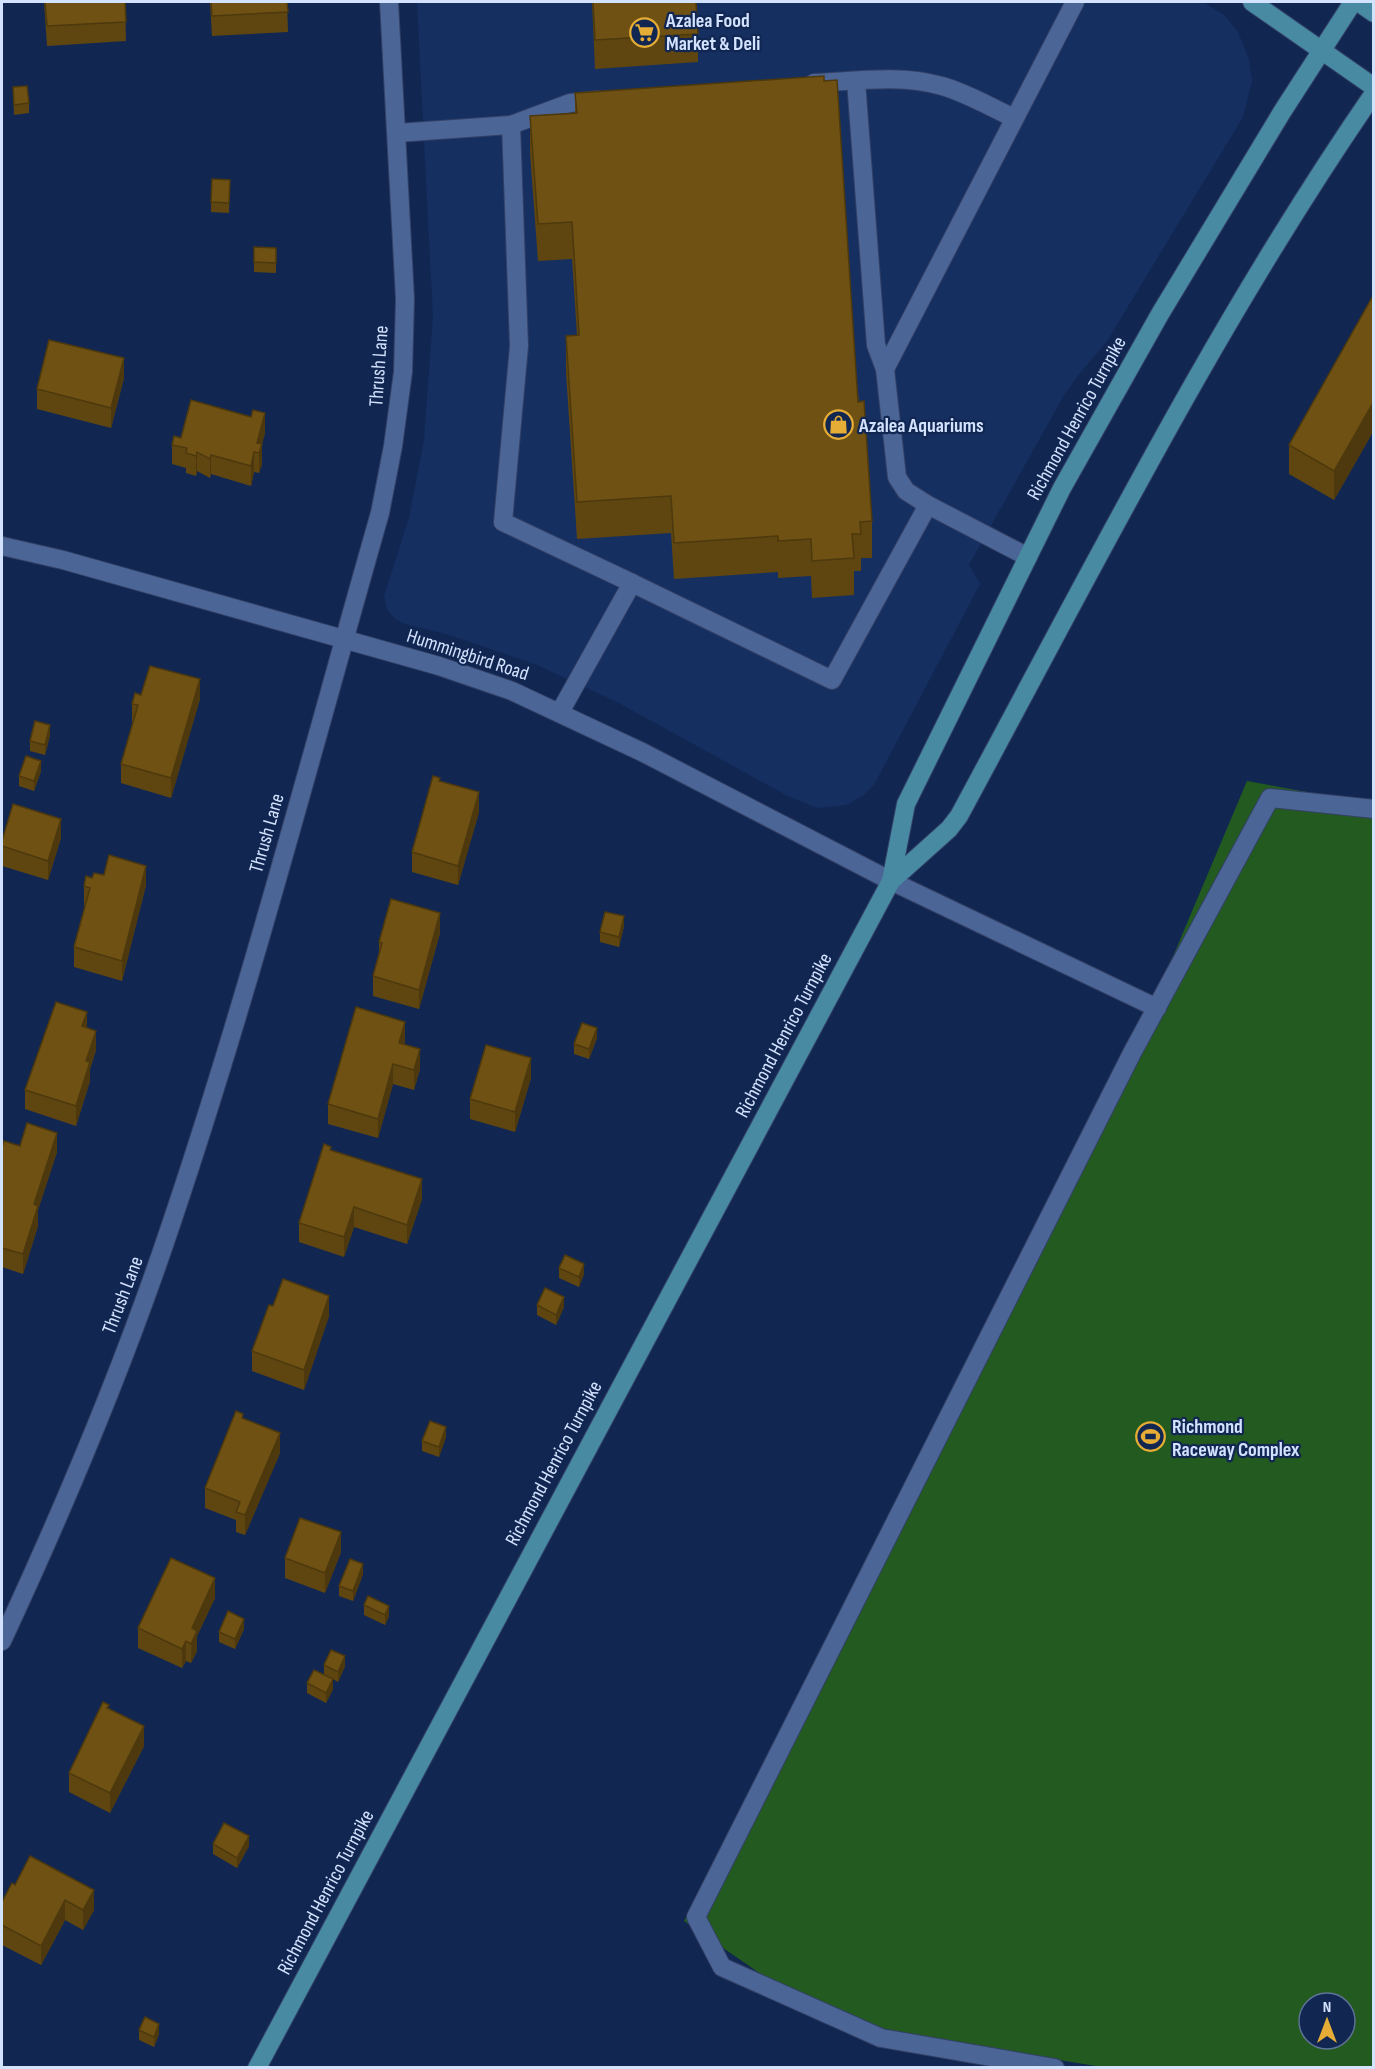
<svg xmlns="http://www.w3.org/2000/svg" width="1375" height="2069" font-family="'Sofia Sans Condensed',sans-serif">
<rect width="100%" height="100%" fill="#112752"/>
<path fill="#152f61" d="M417 2H1203L1224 15 1238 32 1249 60 1252 81 1243 117 1107 341 1076 378 1063 397 969 565 980 584 874 785 864 795 846 805 817 808 786 795 617 702 535 664 446 634 406 624 395 619 387 609 384 596 409 518 424 440 433 317Z"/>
<path fill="#235a1f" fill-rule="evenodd" d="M1247 781 1373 804V2067H1102L832 2023 684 1921 1174 954ZM1309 2003H1345V2039H1309Z"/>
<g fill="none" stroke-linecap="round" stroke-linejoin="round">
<defs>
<g id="minor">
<path d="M856 81 876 345 885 369 897 477 906 491 928 505"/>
<path d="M814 83C856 81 901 74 942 86 967 93 990 107 1014 118"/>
<path d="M511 125 519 346 503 522 632 583"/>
<path d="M397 133 511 125 570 103 598 100"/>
<path d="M885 369 1075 2"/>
<path d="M2 546 63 560 439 666 512 691 642 752 891 881 1157 1008"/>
<path d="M560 712 632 583 832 680 928 505 1028 557"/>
<path d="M2 1641C62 1512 117 1382 163 1248 246 1006 310 758 380 513L393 446 403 372 405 299 389 2"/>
<path d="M1055 2068 881 2038 722 1967 696 1917 1132 1053 1270 798 1374 809"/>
</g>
<g id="major">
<path d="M1252 2 1374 87"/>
<path d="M1358 2 1374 13"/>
<path d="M891 881 949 829 959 816C1091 572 1216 322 1374 93"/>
<path d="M257 2068 891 881 906 804 1062 488 1160 314 1282 112 1353 2"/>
</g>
</defs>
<use href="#minor" stroke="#334066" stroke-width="20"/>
<use href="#major" stroke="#334066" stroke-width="20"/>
<use href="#minor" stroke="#4b6596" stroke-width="18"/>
<use href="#major" stroke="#478aa1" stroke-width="18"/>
</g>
<g fill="#5f4610">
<path d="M44 2H125L126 41 47 46Z"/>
<path d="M210 2H287L288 32 212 36Z"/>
<path d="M592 2H696L698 34V62L595 69Z"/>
<path d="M824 81 872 521V558H861V571H854V595L812 598 811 576 778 578V572L674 579 671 533 577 539 566 372V336L577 335 572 259 538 261 530 153V116L575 113V93Z"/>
<path d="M13 87 29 103V113L14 115Z"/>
<path d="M230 180 229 213 211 212V202Z"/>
<path d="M254 247 276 248V273L254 272Z"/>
<path d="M1374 294V430L1334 500 1289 474V445Z"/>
<path d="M124 378 111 428 37 409V389Z"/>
<path d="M265 433 262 444V464L259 473 254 472 251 486 211 474 210 478 197 471 196 476 186 473V468L172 464V445L181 438Z"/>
<path d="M141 695 200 699 171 798 121 783V764L133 723H132V704Z"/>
<path d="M50 735 45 755 30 751V741Z"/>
<path d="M41 771 34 791 19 786V776Z"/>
<path d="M440 782 479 812 458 885 412 872V852Z"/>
<path d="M61 838 48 880 2 866V841Z"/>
<path d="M92 878 146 885 122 981 74 967V947L85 906H84V886Z"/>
<path d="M624 926 619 947 600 942V932Z"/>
<path d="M440 933 419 1009 373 996V976L379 955V942Z"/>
<path d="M87 1028 96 1050 90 1069V1081L76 1126 25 1109V1090Z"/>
<path d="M597 1038 589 1059 574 1054V1044Z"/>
<path d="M405 1042 404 1044 420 1069 414 1090 393 1084 378 1138 328 1124V1104Z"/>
<path d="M531 1078 515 1132 470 1119V1099Z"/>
<path d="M20 1146 57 1152 38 1210V1226L23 1274 2 1267V1147Z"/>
<path d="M331 1150 422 1199 407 1244 354 1227 344 1257 299 1242V1223Z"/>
<path d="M559 1268 584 1274 579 1287 559 1278Z"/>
<path d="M537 1305 564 1307 556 1325 537 1315Z"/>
<path d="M273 1306 329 1316 304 1390 252 1371V1351Z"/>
<path d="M243 1418 280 1453 245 1535 236 1532V1520L205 1508V1488Z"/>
<path d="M446 1437 439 1457 422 1451V1441Z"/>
<path d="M341 1552 325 1593 285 1578V1558Z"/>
<path d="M363 1574 353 1601 339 1596V1586Z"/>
<path d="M215 1598 197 1636V1651L191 1663 186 1661 182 1668 138 1648V1628Z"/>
<path d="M364 1605 389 1616 385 1625 364 1615Z"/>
<path d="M244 1629 235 1649 219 1642V1632Z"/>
<path d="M324 1665 345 1666 338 1682 333 1679V1689L326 1703 307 1693V1683L324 1675Z"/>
<path d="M144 1746 110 1813 69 1792V1773Z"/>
<path d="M213 1844 249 1846 237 1868 213 1854Z"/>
<path d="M15 1885 94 1910 83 1930 65 1920 41 1965 2 1945V1902Z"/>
<path d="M139 2030 159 2034 154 2047 139 2040Z"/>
</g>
<g fill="#4d390d">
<path d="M124 358V378L111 428V408Z"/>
<path d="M1374 401V430L1334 500V471Z"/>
<path d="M265 413V433L261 446 262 444V464L259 473V453L257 443Z"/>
<path d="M197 452V471L196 476V456Z"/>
<path d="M254 452V472L251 486V466Z"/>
<path d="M211 455V474L210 478V459Z"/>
<path d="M200 679V699L171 798V778Z"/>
<path d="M50 725V735L45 755V745Z"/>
<path d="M41 761V771L34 791V781Z"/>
<path d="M479 792V812L458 885V866Z"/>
<path d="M61 819V838L48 880V861Z"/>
<path d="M146 866V885L122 981V961Z"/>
<path d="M440 913V933L419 1009V990Z"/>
<path d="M624 916V926L619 947V937Z"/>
<path d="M87 1012V1032L82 1026Z"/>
<path d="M405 1022V1042L399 1062V1043Z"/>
<path d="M597 1028V1038L589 1059V1049Z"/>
<path d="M96 1031V1050L90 1069V1081L76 1126V1106L86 1061Z"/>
<path d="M420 1049V1069L414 1090V1070Z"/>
<path d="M531 1058V1078L515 1132V1112Z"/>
<path d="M393 1064V1084L378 1138V1119Z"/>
<path d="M57 1133V1152L38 1210V1226L23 1274V1254L34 1204Z"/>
<path d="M422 1179V1199L407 1244V1225Z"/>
<path d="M354 1207V1227L344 1257V1237Z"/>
<path d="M584 1264V1274L579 1287V1277Z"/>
<path d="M329 1296V1316L304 1390V1370Z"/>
<path d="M564 1297V1307L556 1325V1315Z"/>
<path d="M446 1427V1437L439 1457V1447Z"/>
<path d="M280 1433V1453L245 1535V1515Z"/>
<path d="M341 1532V1552L325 1593V1573Z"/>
<path d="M363 1564V1574L353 1601V1591Z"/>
<path d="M215 1578V1598L197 1636V1651L191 1663 192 1628Z"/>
<path d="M389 1606V1616L385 1625V1615Z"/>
<path d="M244 1619V1629L235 1649V1639Z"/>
<path d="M186 1641V1661L182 1668V1649Z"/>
<path d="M345 1656V1666L338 1682V1672Z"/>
<path d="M333 1679V1689L326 1703V1693Z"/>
<path d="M144 1726V1746L110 1813V1793Z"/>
<path d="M249 1836V1846L237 1868V1858Z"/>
<path d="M94 1890V1910L83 1930V1910Z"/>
<path d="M65 1900V1920L41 1965V1946Z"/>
<path d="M159 2024V2034L154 2047V2037Z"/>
</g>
<g fill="#6e5113" stroke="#4d390d" stroke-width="1.5">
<path d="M45 2H125L126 22 47 26Z"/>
<path d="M211 2H287L288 12 212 16Z"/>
<path d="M593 2H696L698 34 595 40Z"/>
<path d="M824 76V81L837 80 858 402 864 401 872 521 860 522 861 534H852L854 558 812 561 811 539 778 541V536L674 543 671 496 577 502 566 336 579 335 572 222 538 224 530 116 577 113 575 93Z"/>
<path d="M27 86 29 103 14 105 13 87Z"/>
<path d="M212 179 230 180 229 203 211 202Z"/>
<path d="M254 247 276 248V263L254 262Z"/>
<path d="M1374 294V401L1334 471 1289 445Z"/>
<path d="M49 340 124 358 111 408 37 389Z"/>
<path d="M191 400 251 417 253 410 265 413 257 443 262 444 259 453 254 452 251 466 211 455 210 459 197 452 196 456 186 453 187 448 172 445 174 436 181 438Z"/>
<path d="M150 666 200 679 171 778 121 764 138 705 132 704 135 693 141 695Z"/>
<path d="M35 721 50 725 45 745 30 741Z"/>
<path d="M26 756 41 761 34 781 19 776Z"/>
<path d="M433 776 440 778 439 781 479 792 458 866 412 852Z"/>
<path d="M13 804 61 819 48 861 2 846V841Z"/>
<path d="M109 855 146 866 122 961 74 947 90 888 84 886 86 876 92 878 94 873 104 875Z"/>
<path d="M391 899 440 913 419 990 373 976 382 943 379 942Z"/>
<path d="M605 912 624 916 619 937 600 932Z"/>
<path d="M56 1002 87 1012 82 1026 96 1031 86 1061 90 1062 76 1106 25 1090Z"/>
<path d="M356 1007 405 1022 399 1043 420 1049 414 1070 393 1064 378 1119 328 1104Z"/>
<path d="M582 1023 597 1028 589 1049 574 1044Z"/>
<path d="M486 1045 531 1058 515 1112 470 1099Z"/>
<path d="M27 1123 57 1133 34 1204 38 1206 23 1254 2 1248V1147L4 1141 20 1146Z"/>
<path d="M324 1144 331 1147 330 1150 422 1179 407 1225 354 1207 344 1237 299 1223Z"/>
<path d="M565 1255 584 1264 579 1277 559 1268Z"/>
<path d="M283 1279 329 1296 304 1370 252 1351 269 1305 273 1306Z"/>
<path d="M545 1288 564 1297 556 1315 537 1305Z"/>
<path d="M236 1411 243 1414 242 1418 280 1433 245 1515 236 1512 240 1502 205 1488Z"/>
<path d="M430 1421 446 1427 439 1447 422 1441Z"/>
<path d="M300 1518 341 1532 325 1573 285 1558Z"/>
<path d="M171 1558 215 1578 192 1628 197 1631 191 1644 186 1641 182 1649 138 1628Z"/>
<path d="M350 1559 363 1564 353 1591 339 1586Z"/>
<path d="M368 1596 389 1606 385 1615 364 1605Z"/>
<path d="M228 1611 244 1619 235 1639 219 1632Z"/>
<path d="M331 1650 345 1656 338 1672 324 1665Z"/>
<path d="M314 1670 333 1679 326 1693 307 1683Z"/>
<path d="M103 1702 109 1705 107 1708 144 1726 110 1793 69 1773Z"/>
<path d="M224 1823 249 1836 237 1858 213 1844Z"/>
<path d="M30 1856 94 1890 83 1910 65 1900 41 1946 2 1925V1902L12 1883 15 1885Z"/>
<path d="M145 2017 159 2024 154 2037 139 2030Z"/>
</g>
<defs>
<symbol id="supermarket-ring" viewBox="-11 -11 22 22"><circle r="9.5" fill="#112752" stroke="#e5ad35" stroke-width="1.5"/><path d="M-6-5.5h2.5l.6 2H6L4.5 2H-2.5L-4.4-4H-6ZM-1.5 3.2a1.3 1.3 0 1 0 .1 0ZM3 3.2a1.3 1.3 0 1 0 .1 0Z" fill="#e5ad35"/></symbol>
<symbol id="shop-ring" viewBox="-11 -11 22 22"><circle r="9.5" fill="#112752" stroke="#e5ad35" stroke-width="1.5"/><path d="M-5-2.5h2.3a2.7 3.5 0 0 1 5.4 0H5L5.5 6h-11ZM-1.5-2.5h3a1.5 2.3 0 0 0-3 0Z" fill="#e5ad35"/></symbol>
<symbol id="stadium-ring" viewBox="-11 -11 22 22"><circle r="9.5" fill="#112752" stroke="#e5ad35" stroke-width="1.5"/><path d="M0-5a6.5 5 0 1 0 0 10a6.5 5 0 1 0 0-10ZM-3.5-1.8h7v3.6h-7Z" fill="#e5ad35"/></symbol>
</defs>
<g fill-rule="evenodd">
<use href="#supermarket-ring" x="628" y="16" width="33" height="33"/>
<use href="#shop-ring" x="822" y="408" width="33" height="33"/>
<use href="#stadium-ring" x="1134" y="1420" width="33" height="33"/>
</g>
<g text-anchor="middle" stroke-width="4.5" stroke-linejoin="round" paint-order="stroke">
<g font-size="20" font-weight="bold" fill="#d3e2fe" stroke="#112752" text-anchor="start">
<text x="666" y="27">Azalea Food<tspan x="666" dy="23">Market &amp; Deli</tspan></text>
<text x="859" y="432">Azalea Aquariums</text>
<text x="1172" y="1433">Richmond<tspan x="1172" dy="23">Raceway Complex</tspan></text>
</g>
<g font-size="20" fill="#d3e2fe" stroke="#112752">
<text transform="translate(378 366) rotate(-86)" y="7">Thrush Lane</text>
<text transform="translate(1076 418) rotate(-61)" y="7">Richmond Henrico Turnpike</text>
<text transform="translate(468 654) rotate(18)" y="7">Hummingbird Road</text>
<text transform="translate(266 833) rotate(-74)" y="7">Thrush Lane</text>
<text transform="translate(783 1035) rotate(-62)" y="7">Richmond Henrico Turnpike</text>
<text transform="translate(122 1295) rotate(-69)" y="7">Thrush Lane</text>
<text transform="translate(553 1463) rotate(-62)" y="7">Richmond Henrico Turnpike</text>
<text transform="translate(325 1892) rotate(-62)" y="7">Richmond Henrico Turnpike</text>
</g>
</g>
<rect width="1375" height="2069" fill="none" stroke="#d3e2fe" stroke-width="6"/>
<g transform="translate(1327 2021)"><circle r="28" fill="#112752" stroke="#5f7297" stroke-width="1.5"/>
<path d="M0-4.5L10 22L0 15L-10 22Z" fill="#e5ad35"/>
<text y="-9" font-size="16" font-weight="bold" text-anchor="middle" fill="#d3e2fe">N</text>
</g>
</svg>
